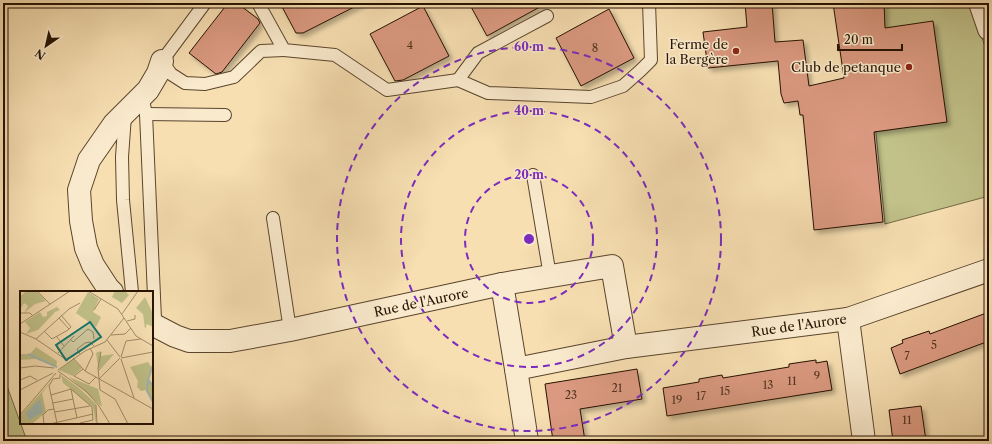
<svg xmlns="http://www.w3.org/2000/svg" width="992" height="444" font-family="'Libre Caslon Text',serif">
<defs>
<filter id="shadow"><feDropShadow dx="3.5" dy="3.5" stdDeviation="2" flood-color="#0004"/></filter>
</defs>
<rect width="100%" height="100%" fill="#f7dfb2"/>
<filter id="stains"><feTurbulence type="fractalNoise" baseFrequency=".005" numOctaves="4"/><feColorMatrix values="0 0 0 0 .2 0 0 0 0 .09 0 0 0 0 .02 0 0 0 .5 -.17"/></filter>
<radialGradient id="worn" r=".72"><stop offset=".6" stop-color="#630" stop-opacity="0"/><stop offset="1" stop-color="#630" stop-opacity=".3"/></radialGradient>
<g fill="#c1c189" stroke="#746a44">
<path d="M863 3H969L989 57V196L885 224Z"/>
<path d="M3 375 27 441H3Z"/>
</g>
<g fill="#da9980" stroke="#261200" filter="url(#shadow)">
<path d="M228 3H237L258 19 260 23 222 72 216 74 189 53Z"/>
<path d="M280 3H362L303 33H296Z"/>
<path d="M469 3H547L487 36Z"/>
<path d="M745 3H772L775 42 803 40 809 86 844 78 833 3H884L885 28 933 21 947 122 874 132 883 222 814 230 803 115H800L798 101 784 103 781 94 778 61 708 68 703 32 747 27Z"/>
<path d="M423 6 449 56 403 80 395 81 370 34Z"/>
<path d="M609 9 634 58 581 86 556 38Z"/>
<path d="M989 312V341L900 374 891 348 903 343 902 340 929 331 930 334Z"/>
<path d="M816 360V363L827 361 832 390 667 416 663 388 699 382V379L722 375 723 378 789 367V364Z"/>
<path d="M637 369 642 399 580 409 585 441H553L545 384Z"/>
<path d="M921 406 926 441H893L889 410Z"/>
</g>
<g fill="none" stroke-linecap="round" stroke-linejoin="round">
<defs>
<g id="service">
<path d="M205 3 162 61 171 74 185 83 205 84 234 77 261 51 284 50"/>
<path d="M258 3 284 50 335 55 387 90 458 80 488 93 591 97 623 86 641 70 651 60 649 3"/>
<path d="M458 80 478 53 547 16"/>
<path d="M142 96 146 114 155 319 159 327"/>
<path d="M146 114 225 115"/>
<path d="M125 115 122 157 123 200 132 292"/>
<path d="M533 175 550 276"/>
<path d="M273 218 290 330"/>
</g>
<g id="minor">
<path d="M980 3 989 29"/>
<path d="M502 284 516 369 527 441"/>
<path d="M112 292 108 288 93 265 86 248 81 221 79 190 89 160 114 124 148 90 158 73 162 61"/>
<path d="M848 319 864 441"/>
<path d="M152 324 175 336 189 341H230L290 330 502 284 612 266 626 347"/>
<path d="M516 369 626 347 848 319 989 270"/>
</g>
</defs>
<use href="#service" stroke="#5a452c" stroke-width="14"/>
<use href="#minor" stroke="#5a452c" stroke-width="24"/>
<use href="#service" stroke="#faeacd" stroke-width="12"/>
<use href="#minor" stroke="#faeacd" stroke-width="22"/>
</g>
<g fill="none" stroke="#7b2cbf" stroke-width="2" stroke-dasharray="7 5">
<circle cx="529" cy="239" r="64"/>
<circle cx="529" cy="239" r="128"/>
<circle cx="529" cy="239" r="192"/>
</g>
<g fill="#8f2418" stroke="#faeacd" stroke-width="1.5">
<circle cx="736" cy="51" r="4"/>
<circle cx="909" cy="67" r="4"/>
</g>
<g text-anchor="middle" stroke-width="3" stroke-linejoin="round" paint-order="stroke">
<g font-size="11" fill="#533420">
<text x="410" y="49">4</text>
<text x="595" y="52">8</text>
<text x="934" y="349">5</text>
<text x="907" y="360">7</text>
<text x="817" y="380">9</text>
<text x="792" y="385">11</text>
<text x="768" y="389">13</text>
<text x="617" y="392">21</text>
<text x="725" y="395">15</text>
<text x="571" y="399">23</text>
<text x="701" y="400">17</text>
<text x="677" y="404">19</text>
<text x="907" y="424">11</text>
</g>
<g font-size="13" fill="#261200" stroke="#faeacd" text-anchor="end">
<text x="728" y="49">Ferme de<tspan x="728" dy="15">la Bergère</tspan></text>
<text x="901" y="72">Club de petanque</text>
</g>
<g font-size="13" fill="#261200" stroke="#faeacd">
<text transform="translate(421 302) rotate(-12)" y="5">Rue de l'Aurore</text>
<text transform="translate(799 325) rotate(-8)" y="5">Rue de l'Aurore</text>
</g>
</g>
<g transform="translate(20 291)">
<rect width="133" height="133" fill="#f7dfb2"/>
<path d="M7 0H16L26 10 15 13 4 22 8 15 4 12 0 19V5ZM95 0H105L109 4 102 12 92 6ZM68 1 79 8 73 21 81 26 76 36 56 22ZM125 6 133 23V36L127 33 125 38 123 23 116 17ZM37 16 40 19 35 21 18 39 6 43 10 37 5 31 20 21 23 26 27 25V21ZM16 56 37 70 36 76 16 68 0 69V63H10ZM81 60V65L94 63 79 80 76 62ZM53 68 62 77 53 85 39 79ZM128 71 132 77 129 88 133 94V112L126 99 121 100 117 96 118 90 110 76ZM41 84 59 97 76 113V133L73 116 43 92ZM35 86 22 102 26 121 12 133H0V125ZM49 86 78 98 82 115H81Z" fill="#c1c189"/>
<path d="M20 108 23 121 9 129 6 122Z" fill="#a1bab6"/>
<path fill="none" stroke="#a1bab6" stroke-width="2" d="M8 63 37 76M133 74 128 89 133 95M128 89 127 100 133 111"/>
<path fill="none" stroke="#a38d6b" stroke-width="1" d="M17 0 30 13M68 0 98 18 116 45 133 55M74 19 81 8M0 22H10L13 25M102 23 118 0M41 24 51 36 48 39M39 27 49 38M107 30 115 28V24M0 33 50 0M68 38 73 41 74 48M24 40 32 48 48 39M0 41 16 48 48 70M91 44 105 43 111 37M36 45 44 55M16 48 49 18 60 12M51 49 53 51 68 38M87 49 100 66M81 61 78 77 80 99 95 108 108 133M38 62 54 45M60 63 57 58 65 52 70 51 74 55M101 66 106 50 121 48M53 67 65 80 133 118M101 67 133 61M101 68 114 107M0 77 15 75 34 77M63 78 54 85 69 93 76 86M38 79 65 60 85 51 104 27M38 80 67 101 79 115 90 133M65 80 73 63 70 57M79 88 100 67M0 89 10 85 17 89M0 99 33 82M31 104 29 95 33 88 40 87V83M53 108 57 127M33 112 53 108 51 98M76 114 77 133M35 121 70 115M0 124 36 82M37 132 31 104 51 98 72 116 73 129 60 132M24 133 23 124 28 119 34 118M30 133 73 123"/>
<path fill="#0f766e" fill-opacity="0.15" stroke="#0f766e" stroke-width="2" d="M70 31 81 46 46 69 36 54Z"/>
<rect width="133" height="133" fill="none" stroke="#261200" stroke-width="2"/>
</g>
<circle cx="529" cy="239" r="6" fill="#7b2cbf" stroke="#faeacd" stroke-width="2"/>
<g font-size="12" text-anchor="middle" font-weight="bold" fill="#7b2cbf" stroke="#faeacd" stroke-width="3" stroke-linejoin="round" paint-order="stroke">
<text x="529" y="51">60 m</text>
<text x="529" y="115">40 m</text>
<text x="529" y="179">20 m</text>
</g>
<rect width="992" height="444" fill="none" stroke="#f7dfb2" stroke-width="16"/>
<rect x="4" y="4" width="984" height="436" fill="none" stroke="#261200" stroke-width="2"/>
<rect x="8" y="8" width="976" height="428" fill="none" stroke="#261200"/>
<g transform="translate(46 46) rotate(214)" stroke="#faeacd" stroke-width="3" paint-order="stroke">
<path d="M0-3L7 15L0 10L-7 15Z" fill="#261200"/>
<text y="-6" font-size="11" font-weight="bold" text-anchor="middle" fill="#261200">N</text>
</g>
<path d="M838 44v6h64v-6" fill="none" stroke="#261200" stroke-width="2"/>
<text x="844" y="44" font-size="12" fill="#261200" stroke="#faeacd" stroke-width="3" paint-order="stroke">20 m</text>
<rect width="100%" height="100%" filter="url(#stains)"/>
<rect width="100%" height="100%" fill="url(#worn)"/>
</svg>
